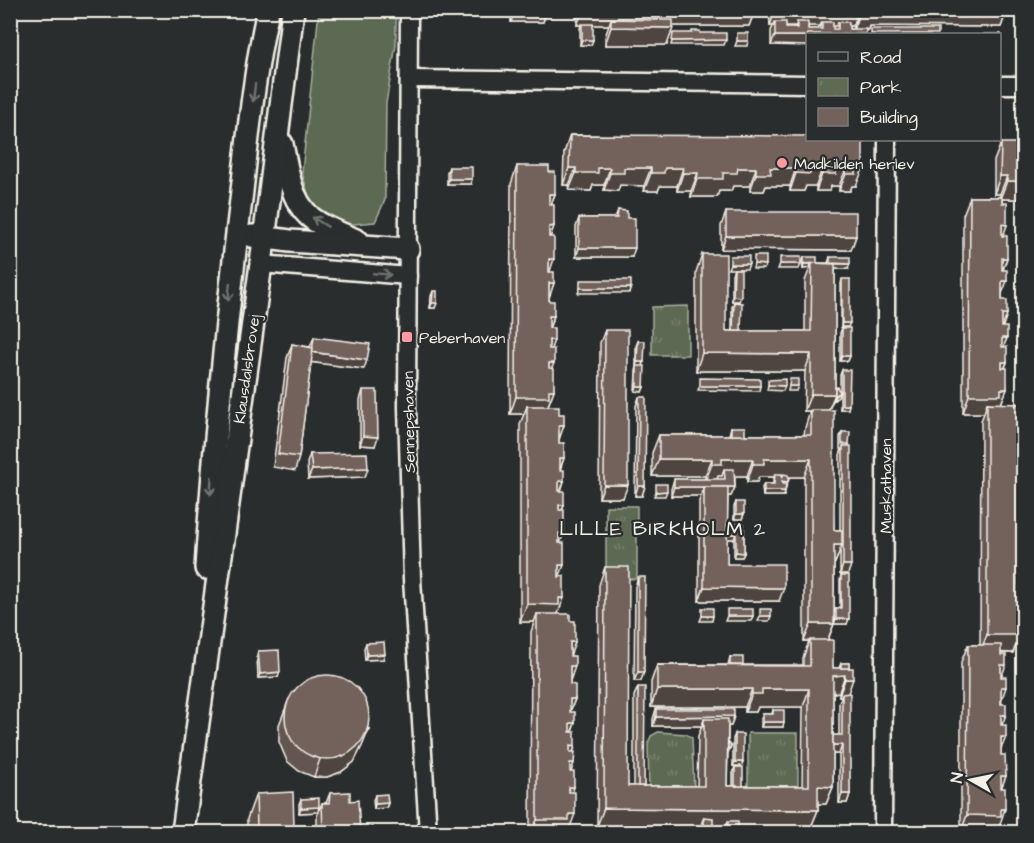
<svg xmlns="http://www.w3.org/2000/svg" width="1034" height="843" font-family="'Architects Daughter',sans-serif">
<defs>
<pattern id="park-tufts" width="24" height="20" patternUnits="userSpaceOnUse" patternTransform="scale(1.5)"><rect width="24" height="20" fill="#5d6b53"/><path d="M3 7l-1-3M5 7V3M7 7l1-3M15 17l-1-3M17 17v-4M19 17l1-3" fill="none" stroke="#75816c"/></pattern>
</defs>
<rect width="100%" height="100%" fill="#2a2d2e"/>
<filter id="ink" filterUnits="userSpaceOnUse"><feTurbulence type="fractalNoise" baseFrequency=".0167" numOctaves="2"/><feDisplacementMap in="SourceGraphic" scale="12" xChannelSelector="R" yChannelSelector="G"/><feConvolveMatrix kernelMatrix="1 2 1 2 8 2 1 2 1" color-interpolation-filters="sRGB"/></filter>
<g filter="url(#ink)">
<path fill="#5d6b53" stroke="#a8ae9e" stroke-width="1.5" d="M319 11H396V45L386 103 385 200 375 222 343 225 322 213 309 198 302 172Z"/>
<g fill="url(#park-tufts)" stroke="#a8ae9e" stroke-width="1.5">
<path d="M688 306V355H652V307Z"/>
<path d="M606 506H637V579L606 578Z"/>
<path d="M658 732 686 734 692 738 694 789 649 792 648 743 651 736Z"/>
<path d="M748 733H798V791L748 792Z"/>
</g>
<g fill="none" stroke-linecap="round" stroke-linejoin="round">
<defs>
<g id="minor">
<path d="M409 10 407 407 412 579 428 832"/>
<path d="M409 79 808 84"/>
<path d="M1000 85H1024"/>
<path d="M261 264 408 276"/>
<path d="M883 832 887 140"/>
</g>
<g id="tertiary">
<path d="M282 144C288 172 291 208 319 223 331 230 345 235 358 241"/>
<path d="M252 236 290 241 408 249"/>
<path d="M206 568C214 445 226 323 241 200 248 137 254 73 268 10"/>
<path d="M183 832 261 264 293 10"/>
</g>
</defs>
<use href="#minor" stroke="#f4f1e8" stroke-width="21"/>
<use href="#tertiary" stroke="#f4f1e8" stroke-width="26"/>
<use href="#minor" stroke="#2a2d2e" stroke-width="16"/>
<use href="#tertiary" stroke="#2a2d2e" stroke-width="21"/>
</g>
<g fill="#63544f" stroke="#f4f1e8" stroke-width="1.5" fill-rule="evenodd">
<path d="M511 10H550L548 16H545L543 22H511Z"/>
<path d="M577 10H755L749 26H673L667 45H605V37L609 25H593L591 45H580V29L581 25H577Z"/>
<path d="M769 10H1007L1001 27 869 26 868 30 771 45V31L773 26H770ZM786 26H796L795 28H786ZM808 26H820L819 29H808ZM849 26H853V29H849Z"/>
<rect x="1021" y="10" width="2" height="17"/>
<path d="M570 135 863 140 856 186H852L850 191H839V186H831L830 191H816V186H806L804 191H790V186H766L764 191H750V186H733L731 191H719L717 197H691V191H677V186H660L658 191H644V186L620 185 618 191 604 190V185H593L591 191 569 190V185H563L564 153Z"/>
<path d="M1001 143 1022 199H1002L1003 236 1007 258 1003 270 1002 300 1007 314 1002 327 1007 338 1003 347 1007 362 1005 368 1007 389 1001 404 1021 436 1023 449 1020 459 1023 477 1021 485 1023 499 1020 509V534L1019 558 1020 584 1023 597 1020 607 1018 647H1015L1013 653H1001L1002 725 1001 755 1006 776 1001 788 999 827H997L995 832H961V662L968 645H980L981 421 984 413H963V215L970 197H1000V194H994V161Z"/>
<path d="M517 166 549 172 555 194 551 205 554 226 550 237 549 272 554 283 549 297V301L554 316 549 328 554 390 548 406 559 414 564 425 559 438V443L564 458 560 470 564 481 561 491 564 505 562 510 564 533 560 543 558 614 570 656 575 666 570 680V684L575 699 570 712 575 723 572 732 575 747 573 752 571 772 574 787 572 792 568 832H530L531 632 534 622H520V424L524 414H510L511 184Z"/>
<path d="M449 167 471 184H447V172Z"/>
<path d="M618 210 627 218 632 257H576V227L579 218H615Z"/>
<path d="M726 212 856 236 851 250 721 249V226Z"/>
<path d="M702 254 726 331H732V307L734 302 741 331H805V281L810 268 803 269 802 262 804 257 817 263H828L830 257 848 269H835V388L838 397 833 401V400L829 410 834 530H840V455L842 449H840V437L842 432 849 444 848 574H840V551L835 563H834V624L828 640 833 668H839L841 663H849L848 694 850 794 847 803H839V754H833V787L826 804H818V810L811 827H738V830L787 832H677L678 830H700V827L597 826 599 585 605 567 628 786H634V696L638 687 644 786H697L698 736 702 726H653V719L656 709 734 716 731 726H728V742L731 746 728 753 727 786H733V772L735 767 743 786H802L803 707H758L756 712H745V707H651V682L657 665H728L730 657 743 665H803V658L809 641H804V477H789V479L786 487 784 496H763L762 488 764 484H773V477H759L757 482H747V476H735V487L731 496H728L727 525 744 524V553L742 557H734V539H727V564L779 601H699V501L701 496H671V489L674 479H705V476H652V453L659 435H729L731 427 745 435H804L805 428 810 411H804L805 371H696V272ZM839 692V696H842L839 703V735L833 736V693ZM713 827H726L725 830H713Z"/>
<path d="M734 269 739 301H732V274Z"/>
<path d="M842 279 848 327H841V284Z"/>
<path d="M433 291 435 308H430L431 296Z"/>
<path d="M842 328 850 356 848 361H840V333Z"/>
<path d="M605 330 623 498H599L600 343Z"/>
<path d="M314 337 364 369 311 362 299 457 295 471 273 467 287 358 292 344 310 347Z"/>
<path d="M638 341 644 362 643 366 644 387 642 392 635 391 636 371 637 367H636V346Z"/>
<path d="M842 370 848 409H840V375Z"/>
<path d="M363 390 375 446 360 445V400Z"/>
<path d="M639 397 645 486 642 496H635L636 406Z"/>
<path d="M310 454 365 477 308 479 307 463Z"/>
<path d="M736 502 744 514 742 519H734V507Z"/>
<path d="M841 575 847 624H834V613L836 608H840V580Z"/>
<path d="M638 577 641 681H634L635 587Z"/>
<path d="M366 643 383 659 365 660 364 648Z"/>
<path d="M258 651 278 677 258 678 257 656Z"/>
<path d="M289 699 369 729 362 746 354 762 341 772 327 777H314L299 771 287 761 279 742V725Z"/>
<path d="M773 710 783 727H761V719L763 714H772Z"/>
<path d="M735 734 741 766H733V739Z"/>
<path d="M330 793 350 801 360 832H317V816L322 803H326Z"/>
<path d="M256 794 292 832H247V819Z"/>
<path d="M375 795 388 803 386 808 374 809 373 800Z"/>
<path d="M301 799 318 812 299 813V804Z"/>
</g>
<g fill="#504540" stroke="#f4f1e8" stroke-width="1.5">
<path d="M515 10H550L548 16H545L543 22H511Z"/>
<path d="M583 10H657L652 26 611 19 609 25H577Z"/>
<path d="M660 10H755L749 26H656Z"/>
<path d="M775 10H859L853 26H838V22L837 26H822V22L820 26H797V22L796 26H775V22L773 26H770Z"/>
<path d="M873 10H1007L1001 27 869 26 868 30H853L860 12Z"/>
<path d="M1023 19V27H1021Z"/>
<path d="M611 27 673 28 667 45H605Z"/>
<path d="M775 36H807V46L771 45Z"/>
<path d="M582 40H593L591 45H580Z"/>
<path d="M726 40 724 45H671L672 41Z"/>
<path d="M737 41H748L747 46H735Z"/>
<path d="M569 168H576L569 185H563Z"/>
<path d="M598 168H610L604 185H593L591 191 569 190 576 173Z"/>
<path d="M624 168H651L644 186 620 185 618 191 604 190 610 173Z"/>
<path d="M665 168H683L677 186H660L658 191H644L651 173Z"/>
<path d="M738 168H756L750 186H733L731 191H719L717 197H691L697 179 723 173Z"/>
<path d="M770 168H796L790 186H766L764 191H750L756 174Z"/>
<path d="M810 169H822L816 186H806L804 191H790L796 173Z"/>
<path d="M836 169H846L839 186H831L830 191H816L822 174Z"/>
<path d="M856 169H863L856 186H852L850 191H839L846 174Z"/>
<path d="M683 173H698L691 191H677Z"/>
<path d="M1000 176H1007L1000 194H994Z"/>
<path d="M449 179H472L471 184H447Z"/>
<path d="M1007 181H1023V195L1022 199H1000Z"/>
<path d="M549 194H555L548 212Z"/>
<path d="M1002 224 1007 225 1001 242Z"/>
<path d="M554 226 548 244 549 227Z"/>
<path d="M726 236H856L851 250 721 249Z"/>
<path d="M579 248H635L632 257H576Z"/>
<path d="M1002 258H1007L1001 275Z"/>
<path d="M549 259H554L548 277Z"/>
<path d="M730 264H749L747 269H728Z"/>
<path d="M754 264 766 265 764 269H753Z"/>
<path d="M780 264H801L799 269H778Z"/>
<path d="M804 264H811L810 268 803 269Z"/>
<path d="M830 264H850L848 269H828Z"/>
<path d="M1002 281H1007L1000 299Z"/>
<path d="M549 283H554L548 301Z"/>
<path d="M580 288H631L629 293H578Z"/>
<path d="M733 296 741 297 739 301H732Z"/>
<path d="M432 303H437L435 308H430Z"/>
<path d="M1002 314H1007L1001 332Z"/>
<path d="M549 316H554L547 333Z"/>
<path d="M842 323H850L848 327H841Z"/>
<path d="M1002 338H1007L1000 356Z"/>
<path d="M549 340H554L548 358Z"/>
<path d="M311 352 367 360 364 369 308 362Z"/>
<path d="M702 353 811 354 805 371H696Z"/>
<path d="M842 356H850L848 361H840Z"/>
<path d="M637 362H644L643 367H636Z"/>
<path d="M1002 362H1007L1000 379Z"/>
<path d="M549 363H554L547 381Z"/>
<path d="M768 385 785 386 783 391 767 390Z"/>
<path d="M700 386H760L759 391 698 390Z"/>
<path d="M789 386H798L796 391H788Z"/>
<path d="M637 387H644L642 392 635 391Z"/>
<path d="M1001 389H1007L1000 406 987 403 984 413H963L969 395Z"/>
<path d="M549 390H554L547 408 527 406 524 414H510L516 397Z"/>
<path d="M840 392 838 397 833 401 835 396Z"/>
<path d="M811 394H835L828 411H804Z"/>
<path d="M842 405H849L848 409H840Z"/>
<path d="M1020 424H1023V427L1018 442Z"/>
<path d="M559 425H564L558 443Z"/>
<path d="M363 436 378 437 375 446 360 445Z"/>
<path d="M1020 446H1023V449L1018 464Z"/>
<path d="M560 458H564L558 475Z"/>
<path d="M659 459H712L705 476H652Z"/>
<path d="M722 459H753L747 476H725L724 469 722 476H718L716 482H705L712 464Z"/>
<path d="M764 459H811L804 477H774L775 474 774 477H759L757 482H747L753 464Z"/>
<path d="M368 468 365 477 308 479 312 470Z"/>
<path d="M1020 474H1023V477L1018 491Z"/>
<path d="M559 481H564L558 499Z"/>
<path d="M604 485H628L623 498H599Z"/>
<path d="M638 486H645L642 496H635Z"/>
<path d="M674 487H735L731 496H704V487L701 496H671Z"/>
<path d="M667 491 665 496H654L656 492Z"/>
<path d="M764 491H785L784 496H763Z"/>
<path d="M1020 496H1023V499L1018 513Z"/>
<path d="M559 505H564L557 523Z"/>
<path d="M736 514H744L742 519H734Z"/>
<path d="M1020 523H1023V525L1018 541Z"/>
<path d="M559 533H564L557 550Z"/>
<path d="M727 534H736L734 539H726Z"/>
<path d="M834 545H842L835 563H827Z"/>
<path d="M1020 545H1023V546L1018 562Z"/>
<path d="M736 552 744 553 742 557H734Z"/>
<path d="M559 565H564L557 583Z"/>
<path d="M843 565H851L848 574H840Z"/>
<path d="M1019 572H1023V574L1018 590Z"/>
<path d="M704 587 784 588 779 601H699Z"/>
<path d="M1019 594H1023V597L1018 612Z"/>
<path d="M559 598H564L557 616 537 614 534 622H520L527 604Z"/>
<path d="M702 616H713L712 621H700Z"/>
<path d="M727 616H753L751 621H725Z"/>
<path d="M760 616H771L769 621H758Z"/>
<path d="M836 619H849L847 624H834Z"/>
<path d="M811 624H834L827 641H804Z"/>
<path d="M1019 629H1023V631L1018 647H1015L1013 653 980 652 987 635Z"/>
<path d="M570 642H575L569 660Z"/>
<path d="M385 654 383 659 365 660 367 655Z"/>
<path d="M1001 665H1006L999 683Z"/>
<path d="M570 666H575L569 684Z"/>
<path d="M280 672 278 677 258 678 260 674Z"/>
<path d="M638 672H644L641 681H634Z"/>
<path d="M840 674H849L847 679H853L847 696H842V694V696H839L845 679V675L839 692 827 694 833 676 840 675Z"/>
<path d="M1001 687H1006L1000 705Z"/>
<path d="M657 689H752L745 707H651Z"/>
<path d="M762 689H809L803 707H758L756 712H745L752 694Z"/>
<path d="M570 699H575L568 717Z"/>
<path d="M1001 715H1006L999 732Z"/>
<path d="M734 716 731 726H704V719L702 726H653L656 717Z"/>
<path d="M763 722H784L783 727H761Z"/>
<path d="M570 723H575L568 741Z"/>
<path d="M369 729 362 746 354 762 341 772 327 777H314L320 759Z"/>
<path d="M1001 737H1006L999 754Z"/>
<path d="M833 745H842L839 754H830Z"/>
<path d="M570 746 575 747 568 764Z"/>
<path d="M735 762H743L741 766H733Z"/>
<path d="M570 763H574L568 781Z"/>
<path d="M1001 776H1006L999 794Z"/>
<path d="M818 786 833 787 826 804H811Z"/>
<path d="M569 787H574L568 804Z"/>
<path d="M842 794H850L847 803H839Z"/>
<path d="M388 803 386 808 374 809 375 804Z"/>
<path d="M319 807 318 812 299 813 301 808Z"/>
<path d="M604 808 818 810 811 827H728V821L726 827H704V817L700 827 597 826Z"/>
<path d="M1001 809H1005L999 827H997L995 832H961L967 815Z"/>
<path d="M569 814H575L568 832H532L537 820Z"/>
<path d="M294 827 292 832H286L288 828Z"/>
</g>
<g fill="#73625c" stroke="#f4f1e8" stroke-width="1.5">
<path d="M658 10H661V20H673V28L611 27V19L658 20Z"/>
<rect x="860" y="10" width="14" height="2"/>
<path d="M775 22H786V28H797V22H808V29H822V22H833V29H838V22H849V29H866V34H807V36H775Z"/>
<rect x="582" y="24" width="11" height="16"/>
<rect x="871" y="29" width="67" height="5"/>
<path d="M692 31H700V33H726V40L672 41 673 33H692Z"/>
<rect x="737" y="33" width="11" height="8"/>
<path d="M983 34H1001V42H999V34Z"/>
<path d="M570 135 807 136V140H863V169H856V174H846V169H836V174H822V169H810V174L796 173V168H770L771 174H756V168H738L737 173H723V179H697L698 173H683V168H665L664 173H651V168H624V173H610V168H598V173H576V168H569Z"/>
<path d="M1001 143H1023V181H1007V176H1000Z"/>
<path d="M517 166H549V172H555V194H549V205H554V226L549 227V237H554V259H549V272H554V283H549V301H554V316H549V328H554V340H549V349H554V363H549V368L554 369V390H549V397H516Z"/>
<rect x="449" y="167" width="23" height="12"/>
<path d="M970 197H1002V203H1007V225L1002 224V236H1007V258H1002V270H1007V281H1002V300H1007V314H1002V327H1007V338H1002V347H1007V362H1002V368H1007V389H1001V395H969Z"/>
<path d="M618 210 627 211V218H635V248H579V218H617Z"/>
<rect x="726" y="212" width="130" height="24"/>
<path d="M702 254H726V331H811L812 263 835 264V394H811V354L702 353Z"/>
<rect x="730" y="256" width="19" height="8"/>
<path d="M754 256H766V265L754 264Z"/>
<rect x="780" y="257" width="21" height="7"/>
<path d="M804 257H817V263L804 264Z"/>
<path d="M830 257H850V264L830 263Z"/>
<path d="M734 269H741V297L733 296Z"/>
<rect x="842" y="279" width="8" height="44"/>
<rect x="580" y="280" width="51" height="8"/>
<path d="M433 291H437V303H432Z"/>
<path d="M734 302 742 303 741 331H733Z"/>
<rect x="842" y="328" width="8" height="28"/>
<path d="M605 330H628V485H604Z"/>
<path d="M314 337 370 344 367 360 312 352Z"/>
<path d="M638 341H645L644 362H637Z"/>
<path d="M292 344 313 348 299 457 278 454Z"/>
<path d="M637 366H645L644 387H637Z"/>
<path d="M842 370H850L849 405H842Z"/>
<path d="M700 378 760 379V386H700Z"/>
<path d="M785 379V386L768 385V380Z"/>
<path d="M790 379H798V386H789Z"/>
<path d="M837 387 840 392 835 396V388Z"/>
<path d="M363 390H377L378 437 363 436Z"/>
<path d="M639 397H646L645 486H638Z"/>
<path d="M987 403 1019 404V414H1023V424H1020V436H1023V446H1020V463H1023V474H1020V485H1023V496H1020V512H1023V523H1020V534H1023V545H1020L1019 562H1023V572H1019V584H1023V594H1019V607H1023V629H1019V635H987Z"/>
<path d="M527 406H559V414H564V425H559V443H564V458H560V470H564V481H559V491H564V505H559V510H564V533H559V543H564V565H559V577L564 576V598H559V605L527 604Z"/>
<path d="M811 410H834V530H842V545H834V624H811V459H764V464H753V459H722V464H712V459H659V435H811Z"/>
<rect x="731" y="427" width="14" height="8"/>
<path d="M842 432H850L849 444H842Z"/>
<rect x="843" y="446" width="8" height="119"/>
<path d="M367 453 368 468 312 470 310 454Z"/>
<path d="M724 469H734L735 487H674V479H725Z"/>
<path d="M775 474H782V477L784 474 788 475 789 479 787 482 782 481 783 484H786L785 491H764V484H774Z"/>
<path d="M656 484H667V491L656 492Z"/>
<path d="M704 487H728L727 564H784V588L704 587Z"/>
<rect x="736" y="502" width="8" height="12"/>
<path d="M744 524V553L736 552V534H727V525Z"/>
<path d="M605 567H629L628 786H704V719H728L727 786H809V689H762V694H752V689H657V665L810 666V640H833V668H853V679H845V675L833 676V787L818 786V810L604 808Z"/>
<path d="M841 575H849V619H836V608H841Z"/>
<path d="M638 577H645L644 672H638Z"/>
<rect x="702" y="608" width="11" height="8"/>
<rect x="727" y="609" width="26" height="7"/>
<rect x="760" y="609" width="11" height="7"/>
<path d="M537 614H570V621H575V642H570V656H575V666H570V684L575 685V699H570V712H575V723H570V732H575V747L570 746V752H575L574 763H570V772H574V787H569V792H575V814H569V820H537Z"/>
<path d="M384 642 385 654 367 655 366 643Z"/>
<path d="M968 645H1001V655H1006V665H1001V677H1006V687H1001V704H1006V715H1001V725H1006V737H1001V755H1005L1006 776H1001V788H1005V809H1001V816L967 815Z"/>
<path d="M279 650 280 672 260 674 258 651Z"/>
<rect x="730" y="657" width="13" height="8"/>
<rect x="841" y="663" width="8" height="5"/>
<circle cx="327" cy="717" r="42"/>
<path d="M638 687H645L644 786H638Z"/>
<path d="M850 693V794H842V745H833V735H842V694Z"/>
<path d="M656 709H734V716L656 717Z"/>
<path d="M773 710H784V722H763V714H773Z"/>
<rect x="735" y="734" width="8" height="28"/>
<path d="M728 742 731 746 729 749H728Z"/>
<rect x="735" y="767" width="8" height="19"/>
<path d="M293 792 294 827 288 828V832H251V828H257L256 794Z"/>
<path d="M350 792V801L358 800 360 832H323L322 803H329L330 793Z"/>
<path d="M387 794 388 803 375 804V795Z"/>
<path d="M319 798V807L301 808V799Z"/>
<path d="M704 817 713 818V830H728V821H738V830H787V832H678V830H704Z"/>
<path d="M373 827V832H364V828Z"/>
</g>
<defs><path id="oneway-shaft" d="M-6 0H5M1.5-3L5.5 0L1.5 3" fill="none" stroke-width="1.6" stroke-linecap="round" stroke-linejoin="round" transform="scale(1.5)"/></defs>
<g stroke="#71726f">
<use href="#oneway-shaft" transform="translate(254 93) rotate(97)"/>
<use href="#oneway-shaft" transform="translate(320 222) rotate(-148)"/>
<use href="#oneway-shaft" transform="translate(382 274) rotate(5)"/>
<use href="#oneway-shaft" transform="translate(229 292) rotate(96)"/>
<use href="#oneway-shaft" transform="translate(211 486) rotate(93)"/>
</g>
</g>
<g fill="#ff9aa2" stroke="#2a2d2e" stroke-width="2">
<circle cx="782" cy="163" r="6"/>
<rect x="401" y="331" width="12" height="12" rx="3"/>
</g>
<g text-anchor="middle" stroke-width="4.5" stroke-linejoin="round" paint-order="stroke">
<g font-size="16" fill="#f4f1e8" stroke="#2a2d2e" text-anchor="start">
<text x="794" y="169">Madkilden herlev</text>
<text x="419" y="343">Peberhaven</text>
</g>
<g font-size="16" fill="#f4f1e8" stroke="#2a2d2e">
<text transform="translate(246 369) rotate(-82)" y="6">Klausdalsbrovej</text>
<text transform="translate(408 422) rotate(-91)" y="6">Sennepshaven</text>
<text transform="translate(885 486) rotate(-90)" y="6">Muskathaven</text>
</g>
<g font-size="20" letter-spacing="1.5" fill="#f4f1e8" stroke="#2a2d2e">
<text x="663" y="535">LILLE BIRKHOLM 2</text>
</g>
</g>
<rect width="1034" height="843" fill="none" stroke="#2a2d2e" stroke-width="36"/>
<rect x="18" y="18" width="998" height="807" fill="none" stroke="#f4f1e8" stroke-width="2" filter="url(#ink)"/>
<rect x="806" y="33" width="195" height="108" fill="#2a2d2e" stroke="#7b7b78" stroke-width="1.5"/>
<rect x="818" y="52" width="30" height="9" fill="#2a2d2e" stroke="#7b7b78" stroke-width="1.5"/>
<text x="860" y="63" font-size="18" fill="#f4f1e8">Road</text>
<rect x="818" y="78" width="30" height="18" fill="url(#park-tufts)" stroke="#7b7b78" stroke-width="1.5"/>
<text x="860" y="93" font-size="18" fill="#f4f1e8">Park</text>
<rect x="818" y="108" width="30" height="18" fill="#73625c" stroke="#7b7b78" stroke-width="1.5"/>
<text x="860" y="123" font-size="18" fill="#f4f1e8">Building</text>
<g transform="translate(971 780) rotate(279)" stroke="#2a2d2e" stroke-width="4.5" paint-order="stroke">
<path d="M0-4.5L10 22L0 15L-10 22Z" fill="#f4f1e8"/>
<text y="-9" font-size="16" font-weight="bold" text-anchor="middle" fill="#f4f1e8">N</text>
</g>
</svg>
